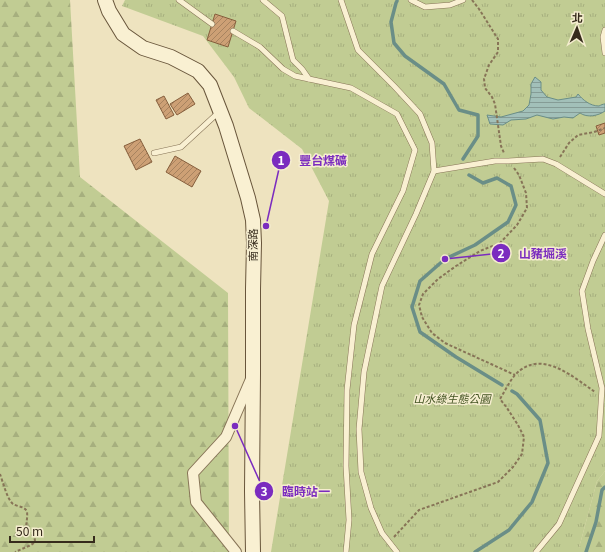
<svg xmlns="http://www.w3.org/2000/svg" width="605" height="552" font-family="Georgia,'Noto Sans TC',serif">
<defs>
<pattern id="forest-firs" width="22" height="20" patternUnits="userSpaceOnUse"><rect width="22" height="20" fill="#c1cc93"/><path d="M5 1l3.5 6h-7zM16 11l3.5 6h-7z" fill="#a6af7e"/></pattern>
<pattern id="park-tufts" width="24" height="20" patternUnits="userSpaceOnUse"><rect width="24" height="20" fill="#c1cc93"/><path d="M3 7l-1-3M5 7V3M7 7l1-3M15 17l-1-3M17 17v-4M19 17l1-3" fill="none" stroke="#a6af7e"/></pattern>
<pattern id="water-rules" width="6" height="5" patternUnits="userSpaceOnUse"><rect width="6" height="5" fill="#a2c0b9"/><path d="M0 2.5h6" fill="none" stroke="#859c96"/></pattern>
<pattern id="building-hatch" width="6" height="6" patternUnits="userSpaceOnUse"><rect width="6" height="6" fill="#cda075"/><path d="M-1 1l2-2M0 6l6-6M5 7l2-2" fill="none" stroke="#a7835f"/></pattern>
</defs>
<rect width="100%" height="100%" fill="#eee3bf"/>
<g fill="url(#forest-firs)">
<path d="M0 0H70L80 177 228 293 229 552H0Z"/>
<path d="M605 471V552H579V548L597 481Z"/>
</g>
<path fill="url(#park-tufts)" d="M125 0H605V471L597 481 579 548V552H271L329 201 302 149 249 108 234 77 203 36 122 6Z"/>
<path fill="url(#water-rules)" stroke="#6a8e87" d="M535 77 541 82V90L547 97 558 100 576 97 578 94C583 100 590 106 599 106 601 105 603 104 605 104V111C598 116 587 118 580 113L573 118 564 117 553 119 537 115 526 119 511 120 503 125 490 124 487 115 501 117 523 111 529 105 531 94V84Z"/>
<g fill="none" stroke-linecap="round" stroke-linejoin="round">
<g stroke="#6a8e87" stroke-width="3.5">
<path d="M397 1 396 3 391 22 394 43 405 56 444 84 459 110 478 115V136L463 159"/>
<path d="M469 175 483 183 497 178 511 186 516 205 508 222 475 245 445 259 420 281 412 307 420 332 456 357 502 385"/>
<path d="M475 552 509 530 532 502 548 463 540 420 517 394 512 391"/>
<path d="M586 552 596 522 602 490 605 487"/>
</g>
</g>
<g fill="url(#building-hatch)" stroke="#865f3d">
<path d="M215 14 236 21 228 47 207 40Z"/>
<path d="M188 93 195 104 177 115 170 104Z"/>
<path d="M164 96 174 115 166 119 156 100Z"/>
<path d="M605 123V133L599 135 596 126Z"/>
<path d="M140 139 152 162 136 170 124 146Z"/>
<path d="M175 156 201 171 192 187 166 172Z"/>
</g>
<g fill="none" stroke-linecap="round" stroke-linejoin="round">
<defs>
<g id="lane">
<path d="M179 0 212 24"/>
<path d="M263 0 282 16 293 60 302 69 309 79 351 88 397 114 415 150 403 191 372 254 354 325 347 390 346 466 349 520 346 552"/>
<path d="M341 0 358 50 394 86 420 114 432 143 434 171 416 214 382 286 364 372 359 429 361 472 371 508 382 533 397 552"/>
<path d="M411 0 425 7 450 5 463 0"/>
<path d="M605 30 603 37 605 53"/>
<path d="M233 31 260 47 283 69 295 76 309 79"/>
<path d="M154 153 181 147 219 112"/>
<path d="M434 171 495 161H508L543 159 556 164 605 194"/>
<path d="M536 552 559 524 599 436 602 388 588 329 582 291 593 261 605 235"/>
</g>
<path id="street" d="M236 552 196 502 193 473 226 437 251 379"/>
<path id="secondary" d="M105 0 109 11 123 34 143 48 171 57 198 71 210 85 226 126 248 198 253 220 254 243 253 289V374L252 491 253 552"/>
</defs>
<use href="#lane" stroke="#877457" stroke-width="6"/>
<use href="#street" stroke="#877457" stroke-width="12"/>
<use href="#secondary" stroke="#68553b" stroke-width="16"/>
<g stroke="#877457" stroke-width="2" stroke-dasharray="3 2" stroke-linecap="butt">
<path d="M472 0 479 9 498 39V52L489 65 484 79 485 88 492 97 495 104 501 146 504 153"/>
<path d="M560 157 569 143 578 135 594 132 605 128"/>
<path d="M514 168 519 175 526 193 527 208 517 225 500 243 480 251 456 266 438 279 423 294 419 305 422 317 432 333 445 343 515 375"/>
<path d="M0 474C3 482 7 499 13 504 18 507 25 506 27 512 28 519 25 525 27 532 32 534 35 536 35 542L31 545 15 552"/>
<path d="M394 537 419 510 498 482 513 467 522 454 524 437 518 425 507 408 500 399C505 391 509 382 515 375 540 348 572 376 595 392"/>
</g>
<use href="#lane" stroke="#f9f0d2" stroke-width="5"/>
<use href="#street" stroke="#f9f0d2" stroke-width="10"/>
<use href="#secondary" stroke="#f9f0d2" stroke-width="14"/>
</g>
<g text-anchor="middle" stroke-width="3" stroke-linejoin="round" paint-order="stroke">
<g font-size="11" fill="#362b1c" stroke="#f5edcf">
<text transform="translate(253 245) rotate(-90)" y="4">南深路</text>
</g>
<g font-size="11" font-style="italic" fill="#435322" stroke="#f5edcf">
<text x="452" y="403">山水綠生態公園</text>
</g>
</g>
<path fill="none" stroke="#7b2cbf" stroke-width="1.5" d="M266 226L281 160M445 259L501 253M235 426L264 491"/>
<g fill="#7b2cbf" stroke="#f5edcf" stroke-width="1.5">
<circle cx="266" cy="226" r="4"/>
<circle cx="445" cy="259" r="4"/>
<circle cx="235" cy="426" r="4"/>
<circle cx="281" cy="160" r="10"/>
<circle cx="501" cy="253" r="10"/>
<circle cx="264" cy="491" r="10"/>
</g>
<g font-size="12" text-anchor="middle" font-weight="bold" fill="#fff">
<text x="281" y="165">1</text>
<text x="501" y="258">2</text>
<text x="264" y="496">3</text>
</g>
<g font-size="12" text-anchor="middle" font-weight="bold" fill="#7b2cbf" stroke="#f5edcf" stroke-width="3" stroke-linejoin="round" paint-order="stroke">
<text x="323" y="165">豐台煤礦</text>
<text x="543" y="258">山豬堀溪</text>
<text x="306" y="496">臨時站一</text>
</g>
<g transform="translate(577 28) rotate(2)" stroke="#f5edcf" stroke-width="3" paint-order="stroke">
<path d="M0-3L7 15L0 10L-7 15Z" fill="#362b1c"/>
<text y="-6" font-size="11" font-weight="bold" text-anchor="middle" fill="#362b1c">北</text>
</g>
<path d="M10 536v6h84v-6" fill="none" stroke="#362b1c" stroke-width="2"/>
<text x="16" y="536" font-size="12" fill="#362b1c" stroke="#f5edcf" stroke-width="3" paint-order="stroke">50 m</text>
</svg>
